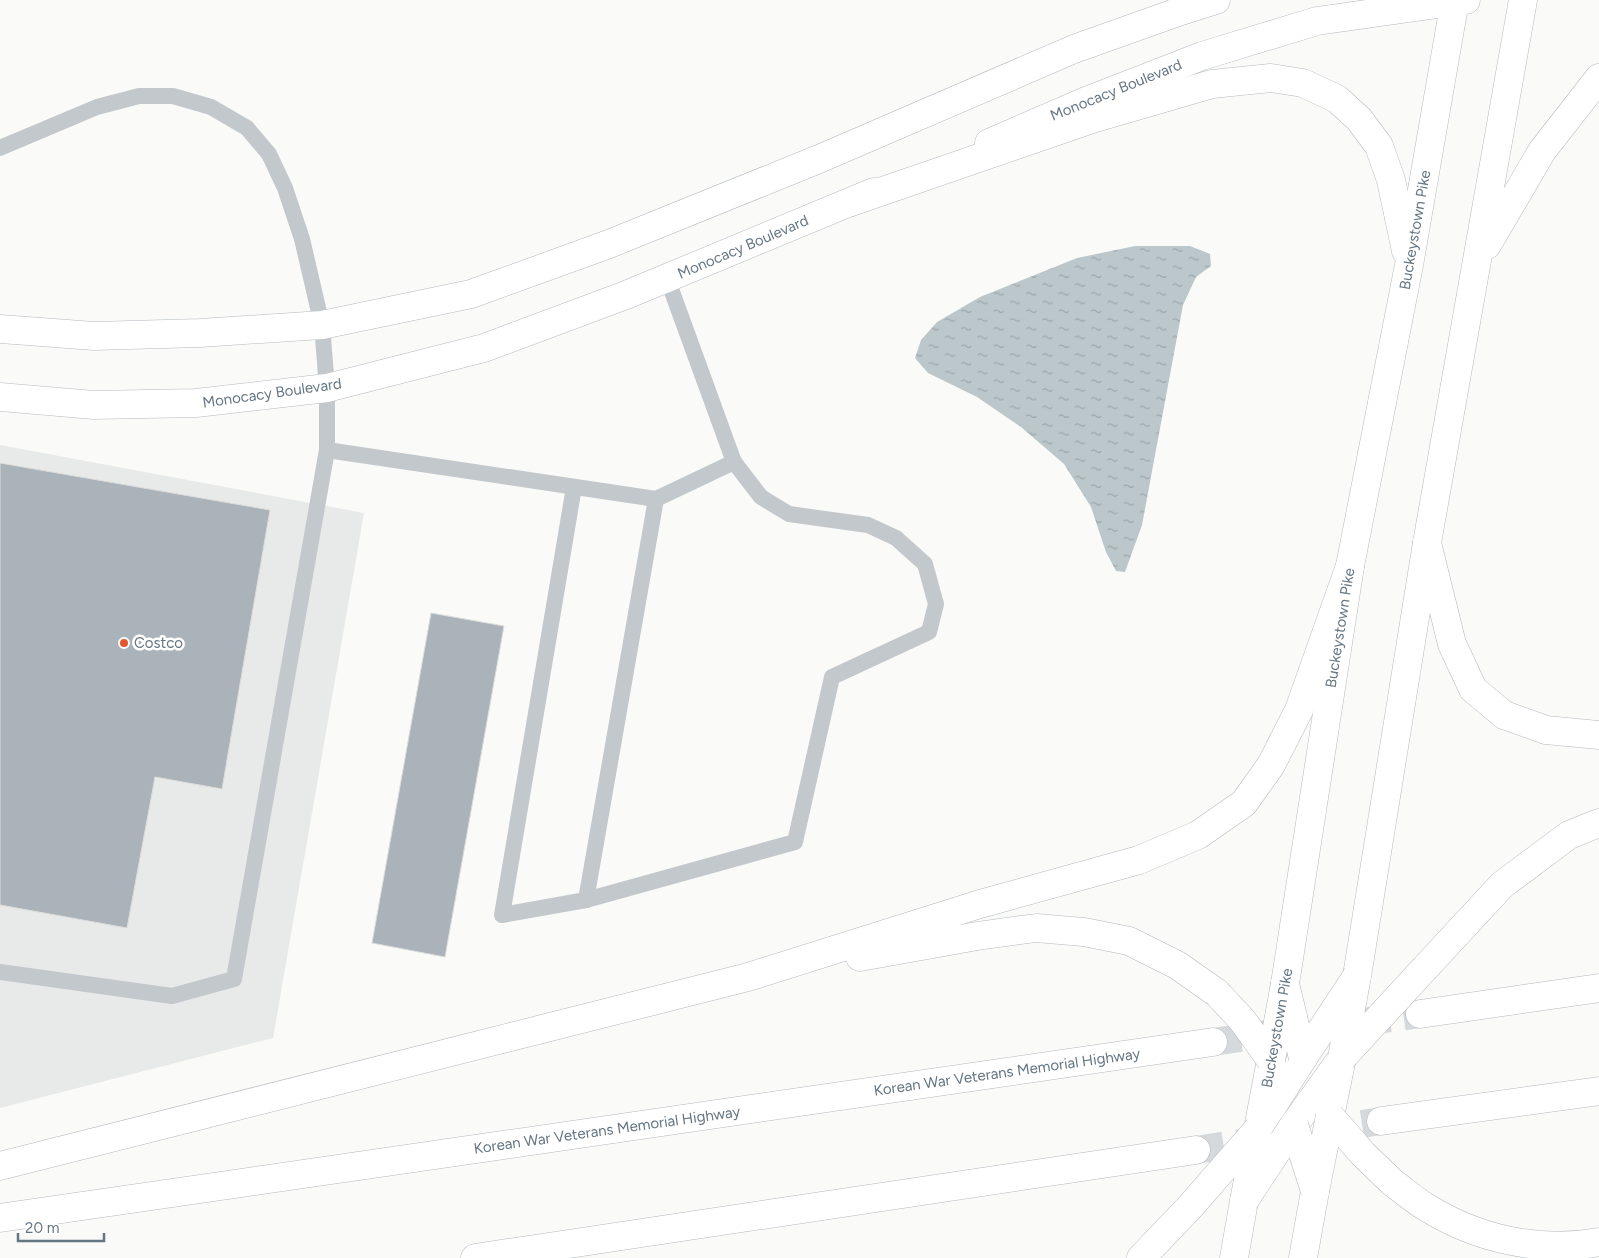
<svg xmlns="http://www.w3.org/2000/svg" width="1599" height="1258" font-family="Figtree,sans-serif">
<defs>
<pattern id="water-ripples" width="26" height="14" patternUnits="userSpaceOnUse" patternTransform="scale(1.25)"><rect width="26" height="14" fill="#bbc7cb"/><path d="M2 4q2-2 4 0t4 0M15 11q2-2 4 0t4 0" fill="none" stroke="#9ca6aa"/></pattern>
</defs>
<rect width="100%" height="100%" fill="#fafaf8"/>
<path fill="#e8e9e9" d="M0 445 364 513 273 1038 0 1108Z"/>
<path fill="url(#water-ripples)" d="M1135 246H1190L1210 254 1211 266 1196 277 1183 305 1142 525 1125 572 1116 571 1106 552 1091 507 1064 464 1021 427 977 397 928 373 915 358 921 340 937 322 980 297 1077 258Z"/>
<g fill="#aab3b9" stroke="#dcdcda">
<path d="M0 463 270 510 222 789 155 777 127 928 0 905Z"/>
<path d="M431 613 504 626 445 957 372 943Z"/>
</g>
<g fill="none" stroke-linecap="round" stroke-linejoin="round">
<g stroke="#d5d9db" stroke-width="28" stroke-dasharray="28 14" stroke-linecap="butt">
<path d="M1362 1022 1420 1014"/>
<path d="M1213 1042 1275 1033"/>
<path d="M1196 1150 1381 1121"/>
</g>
<defs>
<g id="secondary">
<path d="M989 143 1086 101 1202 56 1317 21 1466 0"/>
<path d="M0 329 94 336 200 333 322 325 471 294 609 244 819 159 1074 49 1175 13 1216 0"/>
<path d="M0 397 94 405 196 403 327 388 484 348 626 295 874 192"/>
</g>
<g id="primary">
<path d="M1175 13 1194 0"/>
<path d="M851 202 1095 118 1212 84 1271 78 1303 83 1337 99 1359 119 1379 146 1391 180 1406 251"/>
<path d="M1487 245 1542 151 1599 78"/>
<path d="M1357 976 1427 543 1523 0"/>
<path d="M1285 984 1350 566 1409 265 1455 0"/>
<path d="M1330 1116 1342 1058"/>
<path d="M1258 1129 1271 1060"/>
<path d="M1234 1258 1244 1201"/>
<path d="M1303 1258 1315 1191"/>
</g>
<g id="highway">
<path d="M1427 543 1452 644 1473 689 1504 715 1546 730 1599 735"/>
<path d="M860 957 977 936 1036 928 1084 932 1129 941 1177 965 1217 993"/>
<path d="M1426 967 1502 885 1569 835 1599 823"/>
<path d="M1420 1014 1599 988"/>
<path d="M1381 1121 1599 1091"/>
<path d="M1294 1125 1342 1058"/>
<path d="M1258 1129 1303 1058"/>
<path d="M0 1166 748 977 980 904 1139 860 1198 835 1244 803 1271 765 1299 710 1350 566"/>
<path d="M1392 1182C1403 1190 1414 1200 1426 1207 1477 1239 1539 1253 1599 1242"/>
<path d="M0 1218 1213 1042"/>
<path d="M475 1258 1196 1150"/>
<path d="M1141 1258 1188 1209"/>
</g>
</defs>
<use href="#secondary" stroke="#b3babf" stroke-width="29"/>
<use href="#primary" stroke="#b5babe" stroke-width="29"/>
<use href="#highway" stroke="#b4b9bd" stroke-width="29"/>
<g stroke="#c3c8cc" stroke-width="16">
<path d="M0 148 97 107 139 96H173L211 107 247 128 269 154 285 188 302 239 322 325 327 388V450L234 979 172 996 0 972"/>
<path d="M327 450 656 499"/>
<path d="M574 487 502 915 586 900 656 499 734 462 667 278"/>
<path d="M586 900 795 842 832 677 929 632 936 604 925 564 896 538 868 525 789 514 761 497 734 462"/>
</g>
<use href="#secondary" stroke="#fff" stroke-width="28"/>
<use href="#primary" stroke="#fff" stroke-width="28"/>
<use href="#highway" stroke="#fff" stroke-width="28"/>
<defs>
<g id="primary-bridge">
<path d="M1342 1058 1357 976"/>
<path d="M1271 1060 1285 984"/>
<path d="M1315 1191 1330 1116"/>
<path d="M1244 1201 1258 1129"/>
</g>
<g id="highway-bridge">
<path d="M1285 984 1303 1058"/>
<path d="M1217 993 1243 1021 1271 1060"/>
<path d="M1303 1058 1357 976"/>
<path d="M1342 1058 1426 967"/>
<path d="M1330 1116 1363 1154 1392 1182"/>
<path d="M1294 1125 1315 1191"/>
<path d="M1244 1201 1294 1125"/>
<path d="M1188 1209 1258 1129"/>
</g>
</defs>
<use href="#primary-bridge" stroke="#b5babe" stroke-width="29" stroke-linecap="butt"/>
<use href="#highway-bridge" stroke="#b4b9bd" stroke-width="29" stroke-linecap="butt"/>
<use href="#primary-bridge" stroke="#fff" stroke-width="28"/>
<use href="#highway-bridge" stroke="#fff" stroke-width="28"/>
</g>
<circle fill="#e4572e" stroke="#fff" stroke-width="2" cx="124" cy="643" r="5"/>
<g text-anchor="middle" stroke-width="5" stroke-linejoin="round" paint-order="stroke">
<g font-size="15" fill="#657683" stroke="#fff">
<text transform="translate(1116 90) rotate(-22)" y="5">Monocacy Boulevard</text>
<text transform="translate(1415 230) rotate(-80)" y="5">Buckeystown Pike</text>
<text transform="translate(743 247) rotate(-23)" y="5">Monocacy Boulevard</text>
<text transform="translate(272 393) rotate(-8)" y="5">Monocacy Boulevard</text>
<text transform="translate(1340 628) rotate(-81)" y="5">Buckeystown Pike</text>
<text transform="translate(1277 1028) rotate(-80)" y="5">Buckeystown Pike</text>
<text transform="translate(1007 1072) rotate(-8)" y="5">Korean War Veterans Memorial Highway</text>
<text transform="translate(607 1130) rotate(-8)" y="5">Korean War Veterans Memorial Highway</text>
</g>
<g font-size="15" fill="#657683" stroke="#fff" text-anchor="start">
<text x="134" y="648">Costco</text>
</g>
</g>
<path d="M18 1233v8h86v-8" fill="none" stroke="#657683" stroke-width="2.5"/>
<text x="25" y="1233" font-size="15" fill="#657683" stroke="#ffffff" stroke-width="4" paint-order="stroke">20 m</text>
</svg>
